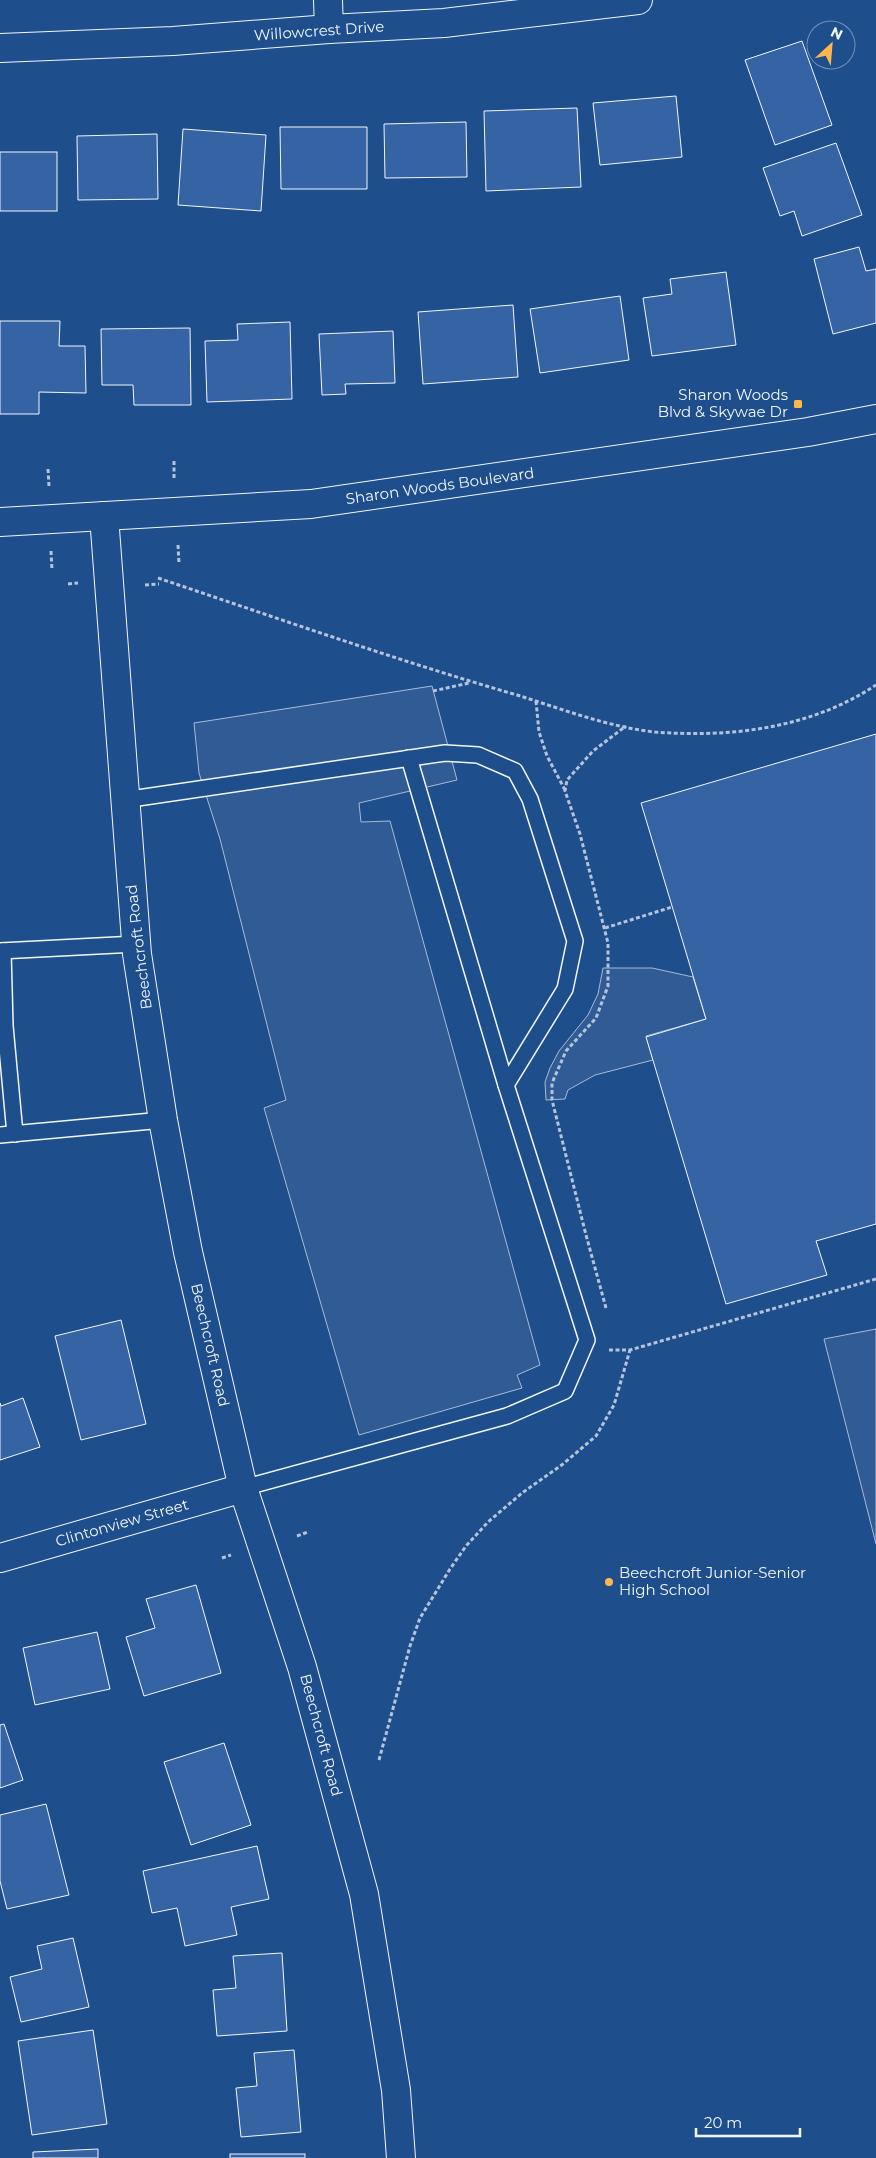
<svg xmlns="http://www.w3.org/2000/svg" width="876" height="2158" font-family="Montserrat,sans-serif">
<rect width="100%" height="100%" fill="#1f4e8c"/>
<g fill="#305b95" stroke="#a8bbd7">
<path d="M432 686 457 780 359 803 361 822 390 821 540 1365 517 1375 522 1388 359 1435 264 1108 286 1100 220 839 199 773 194 723Z"/>
<path d="M603 968H652L693 977 706 1019 646 1036 653 1060 595 1075 568 1090 565 1099 546 1100 545 1082 550 1068 559 1051 588 1015 598 994Z"/>
<path d="M876 1329V1544L824 1339Z"/>
</g>
<g fill="#3563a3" stroke="#f2f6ff">
<path d="M802 41 832 125 775 145 745 60Z"/>
<path d="M676 96 682 157 600 165 593 103Z"/>
<path d="M577 108 581 187 486 191 484 111Z"/>
<path d="M466 122 467 177 385 178 384 124Z"/>
<path d="M280 127H367V189H281Z"/>
<path d="M183 129 266 135 261 211 178 205Z"/>
<path d="M157 134 158 199 78 200 77 136Z"/>
<path d="M836 143 862 215 802 236 794 211 780 216 763 168Z"/>
<rect x="0" y="152" width="57" height="59"/>
<path d="M859 247 866 271 876 269V323L833 334 814 259Z"/>
<path d="M726 272 736 345 652 356 643 298 672 294 670 279Z"/>
<path d="M620 296 629 360 540 373 530 309Z"/>
<path d="M513 305 518 377 423 384 418 312Z"/>
<path d="M0 321H60L59 346H85L86 393 39 392V414H0Z"/>
<path d="M290 322 292 399 207 402 205 341 238 340 237 324Z"/>
<path d="M190 328 191 405H134L133 385H102L101 329Z"/>
<path d="M393 331 395 383 345 384 346 394 322 395 319 334Z"/>
<path d="M876 734V1224L816 1241 827 1275 726 1304 646 1037 706 1019 641 803Z"/>
<path d="M121 1320 146 1424 81 1440 55 1336Z"/>
<path d="M23 1398 40 1447 0 1460V1403L1 1406Z"/>
<path d="M196 1585 221 1673 144 1696 126 1637 155 1628 146 1599Z"/>
<path d="M97 1632 110 1689 35 1705 23 1648Z"/>
<path d="M4 1724 23 1780 0 1788V1725Z"/>
<path d="M224 1743 251 1825 191 1845 164 1762Z"/>
<path d="M46 1804 69 1895 7 1909 0 1881V1815Z"/>
<path d="M257 1846 269 1899 231 1907 237 1935 185 1946 177 1908 152 1913 143 1871Z"/>
<path d="M73 1938 89 2007 21 2022 10 1977 42 1969 37 1946Z"/>
<path d="M282 1953 287 2031 217 2036 213 1990 236 1988 233 1956Z"/>
<path d="M93 2030 107 2124 32 2135 18 2041Z"/>
<path d="M294 2050 301 2132 241 2137 236 2088 257 2086 254 2053Z"/>
<path d="M98 2149V2158H33V2152Z"/>
<rect x="230" y="2154" width="75" height="4"/>
</g>
<g fill="none" stroke-linecap="round" stroke-linejoin="round">
<defs>
<g id="service">
<path d="M124 800 445 753 478 755 515 771 530 799 575 941 565 989 506 1085"/>
<path d="M0 951 136 944"/>
<path d="M3 951 5 1026 15 1134"/>
<path d="M0 1135 163 1120"/>
<path d="M243 1488 507 1416 565 1391 587 1340 506 1085 409 758"/>
</g>
<g id="minor">
<path d="M328 0 329 29"/>
<path d="M0 48 173 41 329 29 444 23 638 0"/>
<path d="M104 516 137 954 163 1120 188 1252 243 1488 302 1667 364 1894 396 2090 401 2158"/>
<path d="M0 1558 243 1488"/>
</g>
<path id="tertiary" d="M0 522 311 504 808 432 876 419"/>
</defs>
<use href="#service" stroke="#f2f6ff" stroke-width="18"/>
<use href="#minor" stroke="#f2f6ff" stroke-width="30"/>
<use href="#tertiary" stroke="#f2f6ff" stroke-width="30"/>
<g stroke="#b3c4dc" stroke-width="3" stroke-dasharray="4 2.5" stroke-linecap="butt">
<path d="M174 461V480"/>
<path d="M48 469 49 486"/>
<path d="M178 545 179 564"/>
<path d="M51 551 52 570"/>
<path d="M158 578C277 618 396 660 517 695 562 709 608 727 655 732 732 738 811 728 876 685"/>
<path d="M68 584 78 583"/>
<path d="M145 585 159 584"/>
<path d="M433 691 469 683"/>
<path d="M536 701 539 732 547 756 565 790"/>
<path d="M605 928 672 907"/>
<path d="M606 1308 586 1235 552 1100V1083L566 1051 596 1018 608 986V943L580 834 565 791 567 780 593 751 626 726"/>
<path d="M609 1350H630L876 1279"/>
<path d="M297 1536 308 1532"/>
<path d="M222 1558 231 1555"/>
<path d="M379 1760 410 1646 420 1618 450 1569 466 1546 488 1522 522 1493 563 1464 596 1436 614 1405 630 1350"/>
</g>
<use href="#service" stroke="#1f4e8c" stroke-width="15"/>
<use href="#minor" stroke="#1f4e8c" stroke-width="28"/>
<use href="#tertiary" stroke="#1f4e8c" stroke-width="28"/>
</g>
<g fill="#ffb74d" stroke="#1f4e8c" stroke-width="2">
<rect x="793" y="399" width="10" height="10" rx="2.5"/>
<circle cx="609" cy="1582" r="5"/>
</g>
<g text-anchor="middle" stroke-width="4" stroke-linejoin="round" paint-order="stroke">
<g font-size="15" fill="#f2f6ff" stroke="#1f4e8c">
<text transform="translate(319 31) rotate(-4)" y="5">Willowcrest Drive</text>
<text transform="translate(440 486) rotate(-8)" y="5">Sharon Woods Boulevard</text>
<text transform="translate(139 947) rotate(-97)" y="5">Beechcroft Road</text>
<text transform="translate(210 1345) rotate(77)" y="5">Beechcroft Road</text>
<text transform="translate(122 1523) rotate(-16)" y="5">Clintonview Street</text>
<text transform="translate(321 1735) rotate(75)" y="5">Beechcroft Road</text>
</g>
<g font-size="15" fill="#f2f6ff" stroke="#1f4e8c" text-anchor="end">
<text x="788" y="400">Sharon Woods<tspan x="788" dy="17">Blvd &amp; Skywae Dr</tspan></text>
<text x="619" y="1578" text-anchor="start">Beechcroft Junior-Senior<tspan x="619" dy="17">High School</tspan></text>
</g>
</g>
<g transform="translate(831 45) rotate(26)"><circle r="24" fill="#1f4e8c" stroke="#7391ba"/>
<path d="M0-4L9 19L0 12L-9 19Z" fill="#ffb74d"/>
<text y="-8" font-size="14" font-weight="bold" text-anchor="middle" fill="#f2f6ff">N</text>
</g>
<path d="M696 2128v8h104v-8" fill="none" stroke="#f2f6ff" stroke-width="2.5"/>
<text x="704" y="2128" font-size="15" fill="#f2f6ff" stroke="#1f4e8c" stroke-width="4" paint-order="stroke">20 m</text>
</svg>
